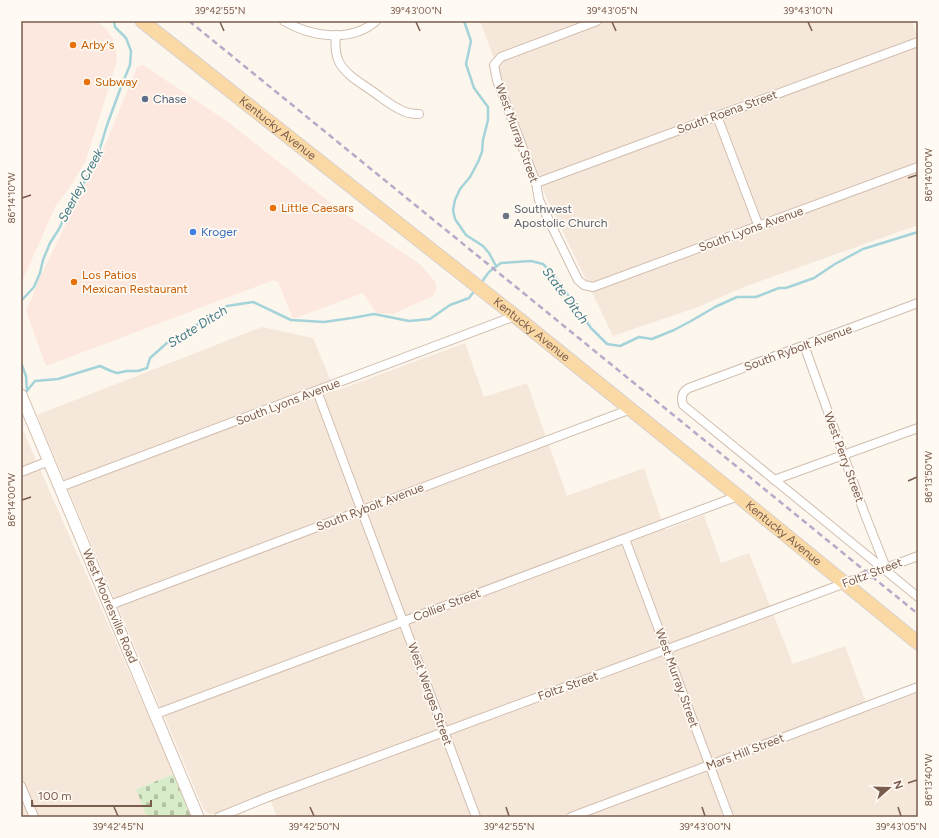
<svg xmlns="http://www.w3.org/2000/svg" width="939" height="838" font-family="Figtree,sans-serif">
<defs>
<pattern id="cemetery-stones" width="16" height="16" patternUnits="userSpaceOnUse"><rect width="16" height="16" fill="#d8ecc9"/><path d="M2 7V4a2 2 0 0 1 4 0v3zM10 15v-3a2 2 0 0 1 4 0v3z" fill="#b4c2a5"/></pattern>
</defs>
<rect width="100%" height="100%" fill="#fdf6ec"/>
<g fill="#f5e8da">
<path d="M480 21H912L918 39V225L744 287 698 307 613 336 545 195Z"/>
<path d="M262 327 313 338 335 391 465 343 484 397 527 383 567 496 644 468 665 530 704 515 721 563 749 553 793 664 845 646 869 711 918 693V817H277L267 792 214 814H208L203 808 37 415Z"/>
<path d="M21 426 174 774 136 789 147 817H21Z"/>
</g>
<g fill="#fde8e0">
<path d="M21 21H96L106 29 113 39 116 50 117 61 86 160 72 184 55 207 25 275 21 282Z"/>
<path d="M143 65 228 122 341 211 421 265 436 283V290L433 296 393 314 376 313 363 293 293 319 278 282 274 280 46 366 26 311 41 275 106 143 137 67Z"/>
</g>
<path fill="url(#cemetery-stones)" d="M174 774 191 817H147L136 789Z"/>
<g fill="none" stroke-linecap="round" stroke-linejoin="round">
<g stroke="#a5d3da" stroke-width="2.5">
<path d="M464 21 471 41 466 64 474 88 488 107V120L483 140 482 152 478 162 470 177 460 189 455 200 453 210 455 219 466 235 483 246 489 253 496 266"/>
<path d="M481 283 489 272 501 263 531 261 543 264 554 275 591 328 607 344 620 346 639 337 652 339 674 330 691 321 715 307 737 297H756L779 288H786L814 278 835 264 863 249 918 232"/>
<path d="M21 301 34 287 40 273 43 260 50 243 59 229 68 210 77 197 98 155 107 125 121 87 130 65 131 51 126 38 115 27 114 21"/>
<path d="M21 363 26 376 27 391"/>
<path d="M26 392 35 381 58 379 100 366 111 371 117 373 127 371H138L147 368 150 358 168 342 189 330 227 306 253 302 291 320 324 322 352 318 374 314 409 321 430 319 450 305 469 298 475 290"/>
</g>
<defs>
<g id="minor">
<path d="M284 21C311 37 351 43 376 21"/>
<path d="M597 21 501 57 494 65 497 80 536 183 539 200 578 280 584 285 593 287 918 167"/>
<path d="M336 35C335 44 335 54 339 62 346 75 361 83 372 91 381 97 390 105 401 110 406 113 412 114 419 114"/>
<path d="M717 116 759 227"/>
<path d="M536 183 918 42"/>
<path d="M918 303 689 388C681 392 681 398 683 405L918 597"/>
<path d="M804 345 864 512 886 568"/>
<path d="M317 391 476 817"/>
<path d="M21 472 49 461"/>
<path d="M774 480 918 428"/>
<path d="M60 487 515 316"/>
<path d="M625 539 729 817"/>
<path d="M110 605 631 409"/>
<path d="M156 714 738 496"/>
<path d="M21 786 34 817"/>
<path d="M219 817 268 797 444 732 918 556"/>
<path d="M571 817 918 687"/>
</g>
<path id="secondary" d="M21 395 198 817"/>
<g id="primary">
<path id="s1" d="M142 21 515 316 738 496 918 643"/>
</g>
</defs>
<use href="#minor" stroke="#d1beb0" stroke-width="10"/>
<use href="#secondary" stroke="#d6c0b0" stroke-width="13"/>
<use href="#primary" stroke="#dad1cd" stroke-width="15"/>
<use href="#minor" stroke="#fff" stroke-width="8"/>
<use href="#secondary" stroke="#fff" stroke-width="11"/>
<use href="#primary" stroke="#fbd9a5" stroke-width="13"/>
<path stroke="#b9a8c9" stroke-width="2.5" stroke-dasharray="6 4" stroke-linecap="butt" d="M189 21 918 614"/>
</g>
<path fill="none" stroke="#7a5c4d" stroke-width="1.5" d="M220 22 224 31M416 22 420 31M612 22 616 31M808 22 812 31M908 178 917 175M22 198 31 195M908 481 917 477M22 500 31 497M908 783 917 780M114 807 118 816M310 807 314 816M506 807 509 816M702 807 705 816M898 807 901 816"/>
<g fill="#e8710a" stroke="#fffaf3" stroke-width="1.5">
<circle cx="73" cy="45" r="4"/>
<circle cx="87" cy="82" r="4"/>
<circle cx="273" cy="208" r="4"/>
<circle cx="74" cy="282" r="4"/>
</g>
<circle fill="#5c6f8a" stroke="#fffaf3" stroke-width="1.5" cx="145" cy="99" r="4"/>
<circle fill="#6b7280" stroke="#fffaf3" stroke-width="1.5" cx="506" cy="216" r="4"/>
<circle fill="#3f7fe0" stroke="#fffaf3" stroke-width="1.5" cx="193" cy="232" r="4"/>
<g text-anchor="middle" stroke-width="3.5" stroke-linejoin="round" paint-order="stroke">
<g font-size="12" fill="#c56008" stroke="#fffaf3" text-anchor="start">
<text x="81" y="49">Arby's</text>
<text x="95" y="86">Subway</text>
<text x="281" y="212">Little Caesars</text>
<text x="82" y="279">Los Patios<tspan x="82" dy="14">Mexican Restaurant</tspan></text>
</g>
<g font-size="12" fill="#4e5e75" stroke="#fffaf3" text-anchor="start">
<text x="153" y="103">Chase</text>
</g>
<g font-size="12" fill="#7a5c4d" stroke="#fffaf3">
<text transform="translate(727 112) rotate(-20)" y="4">South Roena Street</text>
<text dy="4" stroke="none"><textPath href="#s1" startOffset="173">Kentucky Avenue</textPath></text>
<text transform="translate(517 133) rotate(70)" y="4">West Murray Street</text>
<text transform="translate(751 229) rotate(-20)" y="4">South Lyons Avenue</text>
<text dy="4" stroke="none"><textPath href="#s1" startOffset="497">Kentucky Avenue</textPath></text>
<text transform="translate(798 348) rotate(-20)" y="4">South Rybolt Avenue</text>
<text transform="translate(288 402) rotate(-21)" y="4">South Lyons Avenue</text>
<text transform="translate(844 457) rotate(70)" y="4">West Perry Street</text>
<text transform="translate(370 507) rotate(-21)" y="4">South Rybolt Avenue</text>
<text dy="4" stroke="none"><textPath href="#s1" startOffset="821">Kentucky Avenue</textPath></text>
<text transform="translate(872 573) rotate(-21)" y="4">Foltz Street</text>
<text transform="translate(447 605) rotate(-21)" y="4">Collier Street</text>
<text transform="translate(110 606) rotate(67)" y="4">West Mooresville Road</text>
<text transform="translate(677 678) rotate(70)" y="4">West Murray Street</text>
<text transform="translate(568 686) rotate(-20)" y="4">Foltz Street</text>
<text transform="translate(430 694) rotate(70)" y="4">West Werges Street</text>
<text transform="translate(745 752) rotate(-21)" y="4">Mars Hill Street</text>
</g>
<g font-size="12" fill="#5b616d" stroke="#fffaf3" text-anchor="start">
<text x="514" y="213">Southwest<tspan x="514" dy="14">Apostolic Church</tspan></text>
</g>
<g font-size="12" fill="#366cbe" stroke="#fffaf3" text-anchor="start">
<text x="201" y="236">Kroger</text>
</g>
<g font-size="13" font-style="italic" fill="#437c86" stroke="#fffaf3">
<text transform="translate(80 185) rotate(-62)" y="5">Seerley Creek</text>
<text transform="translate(566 295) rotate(53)" y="5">State Ditch</text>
<text transform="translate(197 326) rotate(-32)" y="5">State Ditch</text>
</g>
</g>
<rect width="939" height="838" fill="none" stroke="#fffaf3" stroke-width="44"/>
<g transform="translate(889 788) rotate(70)" stroke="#fffaf3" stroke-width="3" paint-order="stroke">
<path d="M0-3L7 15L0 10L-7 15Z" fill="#7a5c4d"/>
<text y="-6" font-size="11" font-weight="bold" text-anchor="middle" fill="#7a5c4d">N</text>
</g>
<path d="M32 800v6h119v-6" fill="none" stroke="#7a5c4d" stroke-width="2"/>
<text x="38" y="800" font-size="12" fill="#7a5c4d" stroke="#fffaf3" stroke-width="3" paint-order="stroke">100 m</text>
<rect x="22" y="22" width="895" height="794" fill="none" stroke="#7a5c4d" stroke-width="1.5"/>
<g font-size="10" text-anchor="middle" fill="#7a5c4d">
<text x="220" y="14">39°42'55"N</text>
<text x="416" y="14">39°43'00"N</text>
<text x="612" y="14">39°43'05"N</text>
<text x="808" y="14">39°43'10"N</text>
<text transform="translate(928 175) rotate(-90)" y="4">86°14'00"W</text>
<text transform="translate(11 198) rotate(-90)" y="4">86°14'10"W</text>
<text transform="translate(928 477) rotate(-90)" y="4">86°13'50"W</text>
<text transform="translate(11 500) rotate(-90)" y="4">86°14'00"W</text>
<text transform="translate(928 780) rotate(-90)" y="4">86°13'40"W</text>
<text x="118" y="830">39°42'45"N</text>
<text x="314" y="830">39°42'50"N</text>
<text x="509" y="830">39°42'55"N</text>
<text x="705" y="830">39°43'00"N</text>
<text x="901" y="830">39°43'05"N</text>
</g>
</svg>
